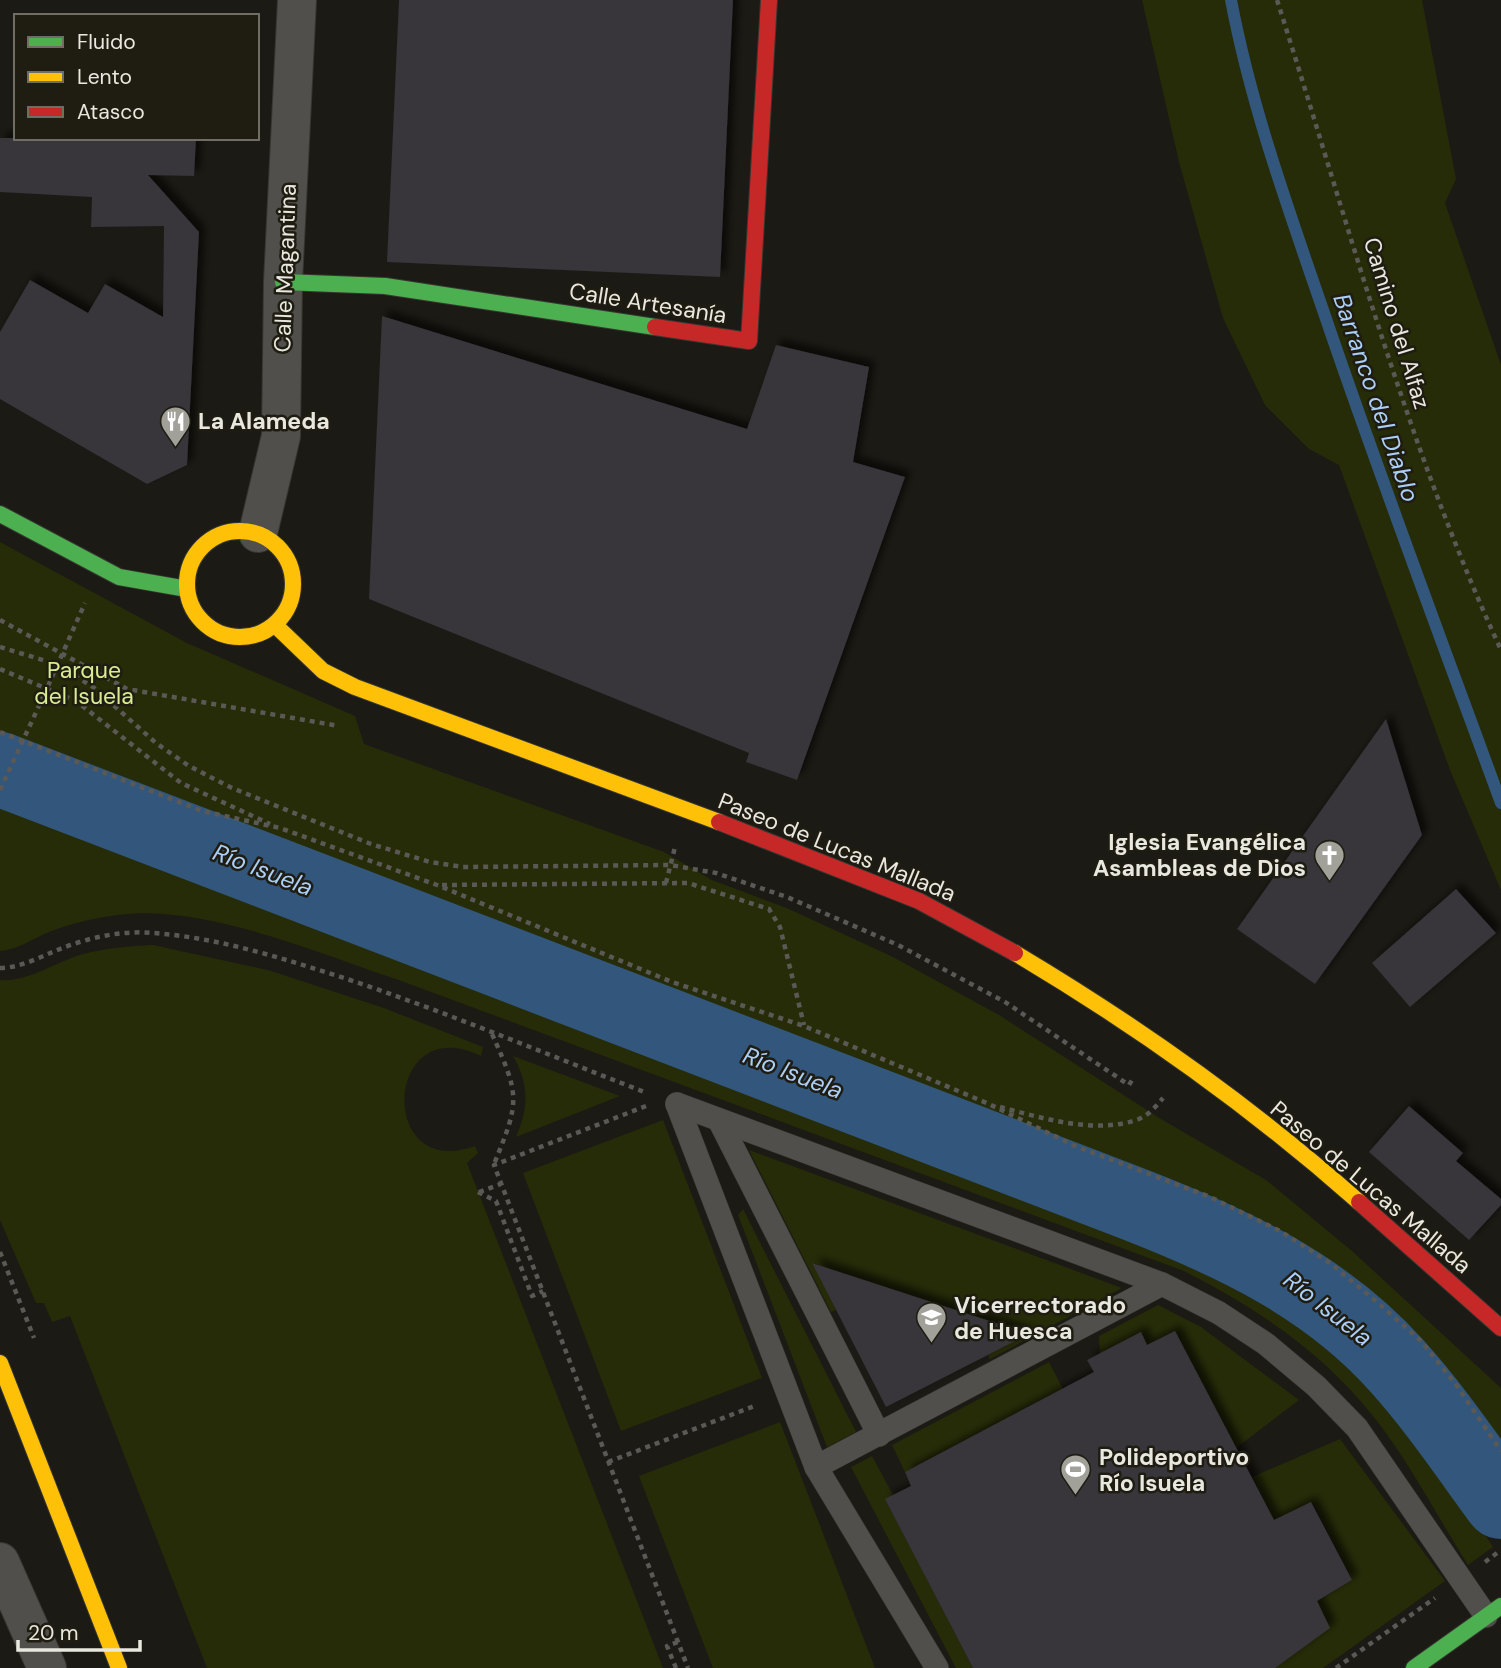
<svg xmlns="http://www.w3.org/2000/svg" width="1501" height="1668" font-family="'DM Sans',sans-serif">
<defs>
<filter id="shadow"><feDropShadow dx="6" dy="-6" stdDeviation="3.5" flood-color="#0009"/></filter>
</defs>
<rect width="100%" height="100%" fill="#1c1a14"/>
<g fill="#262c08">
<path d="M1142 0H1422L1456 179 1445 203 1501 365V890L1450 770 1339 465 1309 449 1265 405 1223 318 1179 162Z"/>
<path d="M0 542 187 643 355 716 364 744 664 852 712 880 789 909 893 957 999 1015 1161 1119 1266 1180 1352 1251 1501 1388V1463C1474 1423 1449 1381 1417 1346 1358 1282 1285 1240 1207 1203L27 752 5 798 1179 1247 1245 1278 1301 1310 1356 1360 1403 1409 1493 1547 1468 1565C1437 1516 1409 1461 1373 1416 1322 1351 1256 1308 1184 1271L396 979C314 952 197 901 111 916 90 919 69 924 49 932 32 939 19 949 0 951Z"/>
<path d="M153 945 268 970 384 1008 483 1047 481 1056C384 1009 376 1182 475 1146L478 1153 467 1163 663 1668H207L70 1316 52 1322 44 1303H36L0 1220V980C29 982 55 962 83 954 106 948 129 946 153 945Z"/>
<path d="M513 1056 620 1096 516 1137C529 1109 529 1083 513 1056Z"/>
<path d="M663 1120 762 1378 621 1431 523 1173Z"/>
<path d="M749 1150 1122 1288 990 1359 988 1355 1028 1334 813 1263 836 1310 831 1312Z"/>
<path d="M743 1209 856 1432 827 1447 738 1215Z"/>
<path d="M1158 1305 1201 1327 1299 1400 1236 1448 1175 1331 1147 1345 1141 1333 1100 1354 1099 1336Z"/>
<path d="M1049 1362 1063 1389 905 1472 892 1445Z"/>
<path d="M780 1422 875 1668H713L639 1476Z"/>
<path d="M1340 1439 1445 1581 1323 1668H1275L1317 1601 1352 1580 1312 1502 1274 1520 1252 1477Z"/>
<path d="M872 1456 893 1495 886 1500 973 1668H956L851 1467Z"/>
</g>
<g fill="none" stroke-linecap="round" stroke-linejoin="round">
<path stroke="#32567c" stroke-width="12" d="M1231 0C1251 106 1288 208 1323 310 1379 475 1441 639 1501 803"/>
<path stroke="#32567c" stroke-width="74" d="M0 769 1131 1203C1229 1241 1325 1285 1397 1366 1435 1408 1467 1456 1501 1502"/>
</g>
<g fill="#38343a" filter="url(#shadow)">
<path d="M399 0H733L720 277 387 262Z"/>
<path d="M0 138H196L194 176 148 175 199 232 187 465 147 484 0 399V332L30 280 88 313 105 284 163 317 164 226 91 227 92 197 0 192Z"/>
<path d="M382 316 747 429 776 345 869 367 853 462 905 477 797 780 746 762 749 753 369 599Z"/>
<path d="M1386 719 1422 835 1315 984 1237 929Z"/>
<path d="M1456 889 1496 933 1410 1007 1372 963Z"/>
<path d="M1409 1106 1463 1153 1456 1161 1501 1199V1205L1469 1240 1369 1152Z"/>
<path d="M812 1263 1029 1334 886 1407Z"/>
<path d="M1175 1331 1274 1520 1311 1502 1352 1580 1317 1601 1330 1628 1275 1668H973L885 1499 911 1486 905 1472 1094 1372 1087 1360 1141 1332 1147 1345Z"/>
</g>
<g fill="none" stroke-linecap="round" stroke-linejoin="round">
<defs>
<g id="lane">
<path d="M677 1104 1162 1284 1219 1313 1266 1344 1316 1386 1357 1428 1486 1616"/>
<path d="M677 1104 816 1467 937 1668"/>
<path d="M719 1120 879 1435"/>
<path d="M816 1467 1162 1284"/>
</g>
<g id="street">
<path d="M258 533 281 436 283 282 297 0"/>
<path d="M0 1562 47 1668"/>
</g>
<g id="fast">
<path d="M283 282 385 286 655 327"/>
<path d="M0 514 119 577 187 589"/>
<path d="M1414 1668 1501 1606"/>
</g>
<g id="slow">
<circle cx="240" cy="584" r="53"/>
<path d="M275 625 323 671 355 687 719 822"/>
<path d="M1015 953C1136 1025 1254 1109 1359 1202"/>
<path d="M0 1363 119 1668"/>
</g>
<g id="jam">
<path d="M655 327 749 341 769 0"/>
<path d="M719 822 919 901 1015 953"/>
<path d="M1359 1202 1501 1328"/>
</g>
</defs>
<use href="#lane" stroke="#373631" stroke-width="24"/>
<use href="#street" stroke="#373631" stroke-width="40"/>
<use href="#fast" stroke="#373631" stroke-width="18"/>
<use href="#slow" stroke="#373631" stroke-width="18"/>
<use href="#jam" stroke="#373631" stroke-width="18"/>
<g stroke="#5a5955" stroke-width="4.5" stroke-dasharray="5 5" stroke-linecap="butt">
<path d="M1277 0C1347 218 1405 442 1501 650"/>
<path d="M0 620 127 689 339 726"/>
<path d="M0 647 56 664 93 687 156 743 189 766 232 788 371 844 430 862 463 867 670 865 716 873 787 897 898 945 1005 1002 1129 1085 1134 1077"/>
<path d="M0 669 76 701 181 783 270 824"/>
<path d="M44 695 85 603"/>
<path d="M0 732 202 811 280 828 437 885 672 982 804 1026 989 1104 1075 1146 1210 1197 1280 1231 1330 1263 1377 1302 1421 1341 1457 1386 1501 1451"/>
<path d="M666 883 675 847"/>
<path d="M442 885 688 883 769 909 780 927 804 1025"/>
<path d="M0 968C19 968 38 958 55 951 86 938 120 930 154 933 219 938 282 958 344 978 446 1012 546 1054 647 1093"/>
<path d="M492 1034C520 1096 520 1101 494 1164"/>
<path d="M646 1106 494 1165 688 1668"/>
<path d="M1000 1107C1042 1118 1096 1135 1139 1119 1149 1115 1156 1106 1163 1098"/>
<path d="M478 1192 496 1201 532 1296 543 1291"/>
<path d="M479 1192 501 1184"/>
<path d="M0 1252 34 1338"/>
<path d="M608 1462 757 1405"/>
<path d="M1485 1562 1501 1550"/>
<path d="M676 1668 667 1646 678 1642"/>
<path d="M1336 1668 1435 1598"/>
</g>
<use href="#lane" stroke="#504f4b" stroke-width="23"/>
<use href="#street" stroke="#504f4b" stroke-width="38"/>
<use href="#fast" stroke="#4caf50" stroke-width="16"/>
<use href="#slow" stroke="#ffc107" stroke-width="16"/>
<use href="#jam" stroke="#c62828" stroke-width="16"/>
<path stroke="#5a5955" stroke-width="4.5" stroke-dasharray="5 5" stroke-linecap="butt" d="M0 790 44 695"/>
</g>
<defs>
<symbol id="restaurant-pin" viewBox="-11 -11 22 30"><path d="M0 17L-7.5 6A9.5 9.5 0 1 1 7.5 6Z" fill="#a1a099" stroke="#1f1c11"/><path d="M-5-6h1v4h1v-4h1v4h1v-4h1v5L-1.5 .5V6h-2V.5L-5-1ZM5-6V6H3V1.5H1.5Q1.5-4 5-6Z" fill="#fff"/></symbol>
<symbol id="church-pin" viewBox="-11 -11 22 30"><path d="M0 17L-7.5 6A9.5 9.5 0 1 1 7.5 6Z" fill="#a1a099" stroke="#1f1c11"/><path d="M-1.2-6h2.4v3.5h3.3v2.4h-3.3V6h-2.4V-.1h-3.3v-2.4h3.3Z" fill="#fff"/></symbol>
<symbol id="university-pin" viewBox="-11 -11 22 30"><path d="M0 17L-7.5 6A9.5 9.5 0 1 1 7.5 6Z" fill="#a1a099" stroke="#1f1c11"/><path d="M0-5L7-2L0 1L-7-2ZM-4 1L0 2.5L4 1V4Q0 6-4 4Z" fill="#fff"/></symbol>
<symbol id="stadium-pin" viewBox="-11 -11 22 30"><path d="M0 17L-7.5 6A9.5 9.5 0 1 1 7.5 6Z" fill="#a1a099" stroke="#1f1c11"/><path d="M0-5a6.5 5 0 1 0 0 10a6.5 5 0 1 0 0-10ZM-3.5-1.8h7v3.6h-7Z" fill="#fff"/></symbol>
</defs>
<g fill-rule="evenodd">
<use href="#restaurant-pin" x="158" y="404" width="35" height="47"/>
<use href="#church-pin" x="1312" y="838" width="35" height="47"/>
<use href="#university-pin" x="914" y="1300" width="35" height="47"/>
<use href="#stadium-pin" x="1058" y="1452" width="35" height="47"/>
</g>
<g text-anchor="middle" stroke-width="5" stroke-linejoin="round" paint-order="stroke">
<g font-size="23" fill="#e9e8e0" stroke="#1f1c11">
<text transform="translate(285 268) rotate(-88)" y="8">Calle Magantina</text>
<text transform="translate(648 303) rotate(9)" y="8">Calle Artesanía</text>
<text transform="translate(1397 323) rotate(73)" y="8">Camino del Alfaz</text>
<text transform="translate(837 847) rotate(22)" y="8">Paseo de Lucas Mallada</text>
<text transform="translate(1371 1187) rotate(40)" y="8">Paseo de Lucas Mallada</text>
</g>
<g font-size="23" font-weight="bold" fill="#e9e8e0" stroke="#1f1c11" text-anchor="start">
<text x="198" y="429">La Alameda</text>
<text x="1306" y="850" text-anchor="end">Iglesia Evangélica<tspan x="1306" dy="26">Asambleas de Dios</tspan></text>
<text x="954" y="1313">Vicerrectorado<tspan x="954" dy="26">de Huesca</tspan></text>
<text x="1099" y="1465">Polideportivo<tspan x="1099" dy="26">Río Isuela</tspan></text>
</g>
<g font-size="23" fill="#d9ec94" stroke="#1f1c11">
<text x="84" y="678">Parque<tspan x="84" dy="26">del Isuela</tspan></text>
</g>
<g font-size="24" font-style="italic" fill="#accff8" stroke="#1f1c11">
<text transform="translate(1376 398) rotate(71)" y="8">Barranco del Diablo</text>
<text transform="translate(263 870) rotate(21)" y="8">Río Isuela</text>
<text transform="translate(793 1073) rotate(21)" y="8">Río Isuela</text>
<text transform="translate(1328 1309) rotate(38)" y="8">Río Isuela</text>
</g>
</g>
<rect x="14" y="14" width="245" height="126" fill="#1f1c11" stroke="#706e64" stroke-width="2"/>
<rect x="28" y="37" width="35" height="10" fill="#4caf50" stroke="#706e64" stroke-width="2"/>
<text x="77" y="49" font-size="21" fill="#e9e8e0">Fluido</text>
<rect x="28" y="72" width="35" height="10" fill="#ffc107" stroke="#706e64" stroke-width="2"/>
<text x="77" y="84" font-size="21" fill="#e9e8e0">Lento</text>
<rect x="28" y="107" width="35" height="10" fill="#c62828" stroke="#706e64" stroke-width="2"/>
<text x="77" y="119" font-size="21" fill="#e9e8e0">Atasco</text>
<path d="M18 1640v10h122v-10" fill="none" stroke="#e9e8e0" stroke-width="3.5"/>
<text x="28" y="1640" font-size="21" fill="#e9e8e0" stroke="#1f1c11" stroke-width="5" paint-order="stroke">20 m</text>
</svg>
